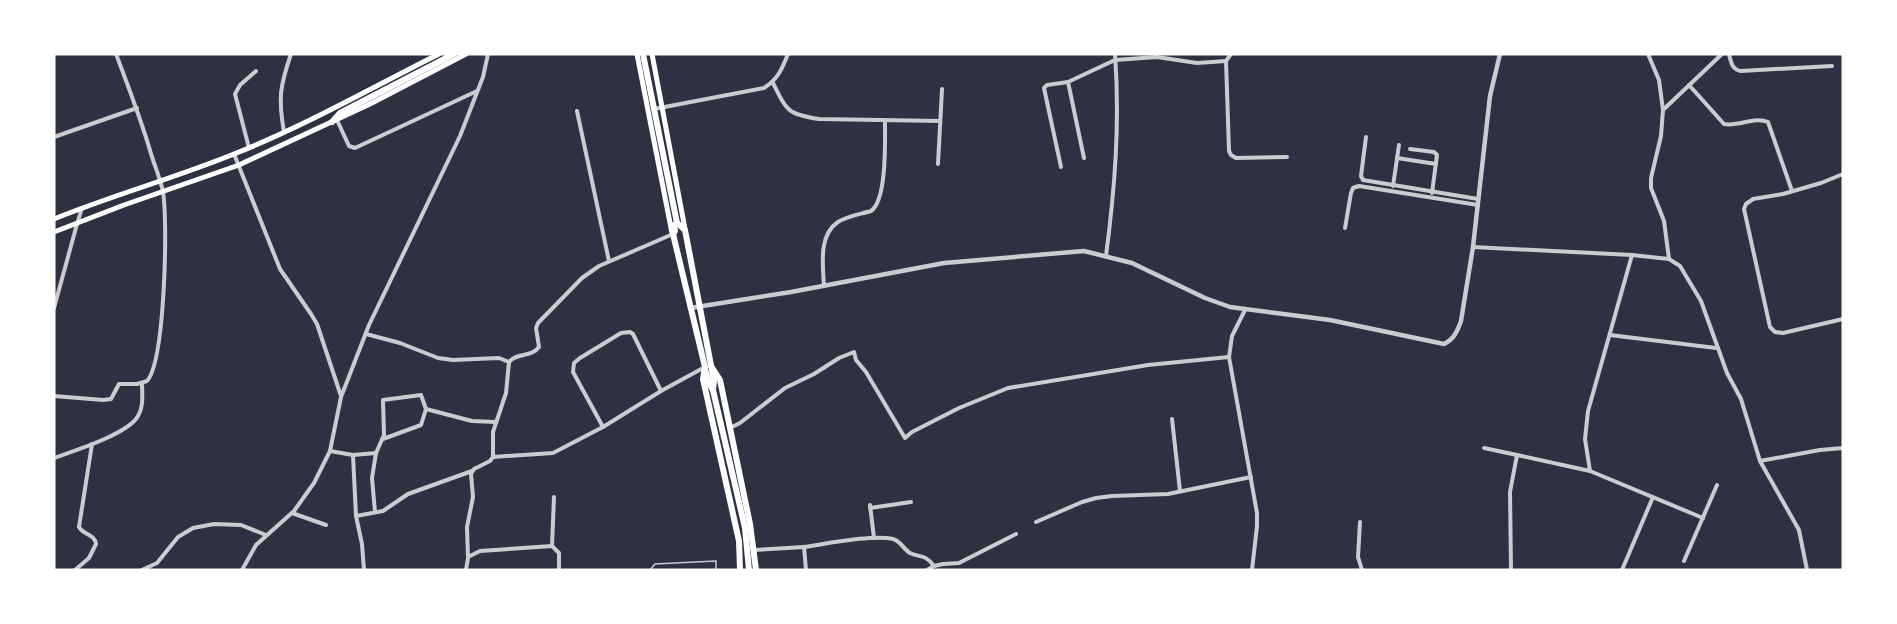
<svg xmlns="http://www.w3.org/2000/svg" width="1897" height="624" font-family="Georgia,serif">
<rect width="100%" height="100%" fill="#2d3142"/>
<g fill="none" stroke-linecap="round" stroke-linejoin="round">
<path stroke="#caccd0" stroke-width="1.5" d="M650 570 655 564 716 561V570"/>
<g stroke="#caccd0" stroke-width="4">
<path d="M1648 54 1659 80 1663 110 1661 136 1651 178V188L1664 221 1669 259"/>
<path d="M1729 54C1731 62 1732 70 1741 71L1832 66"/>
<path d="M1226 61 1231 54"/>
<path d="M773 83C787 111 787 114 819 119L940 121"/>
<path d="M1689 85 1724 124C1739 127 1754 116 1768 122L1792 191"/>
<path d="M654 109 764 88C778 79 782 69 788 54"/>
<path d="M1663 110 1722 54"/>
<path d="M577 111 609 261"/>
<path d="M337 120 349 146 355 148 477 91"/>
<path d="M284 132C278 98 280 86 291 54"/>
<path d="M54 137 137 108"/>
<path d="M1366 137 1361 176 1363 180 1478 199"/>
<path d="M249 148 235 94 240 85 256 71"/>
<path d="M1410 149 1434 152 1437 155 1432 193"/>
<path d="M234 154 280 269 311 314 317 324 341 396"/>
<path d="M1084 158 1068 82 1115 60 1157 57 1197 63 1226 61 1229 151 1231 155 1236 158 1287 157"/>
<path d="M1397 158 1436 164"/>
<path d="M938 164 942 89"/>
<path d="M1061 167 1044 88 1047 85 1068 82"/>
<path d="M1843 174 1821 183 1783 194 1753 199 1746 204 1744 209 1770 327 1775 332 1783 333 1843 319"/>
<path d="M1393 186 1399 145"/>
<path d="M1345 228 1351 193 1353 188 1359 186 1478 205"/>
<path d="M1473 247 1632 255 1669 259 1680 266 1701 301 1727 373 1741 399 1760 461 1799 530 1807 570"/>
<path d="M1632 255 1588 411 1585 439 1590 471 1703 518"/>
<path d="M1106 256C1115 187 1120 123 1115 54"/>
<path d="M824 286C823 266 818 235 838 222 847 216 861 214 871 211 887 200 885 141 885 121"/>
<path d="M54 308 77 224 82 208"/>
<path d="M1245 310 1232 336 1229 357 1257 513V526L1252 570"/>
<path d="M366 334 400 343 438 358 453 360 499 358 509 362"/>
<path d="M1610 335 1716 348"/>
<path d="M54 396 103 400 111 399 119 384H137L147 381C165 361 168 222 163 192 161 181 156 169 152 157 142 122 129 88 116 54"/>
<path d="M1172 419 1180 491"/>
<path d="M603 427 573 372 574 363 580 358 621 333 630 332 633 334 661 391"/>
<path d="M730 428 740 423 785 388 814 374 839 358 854 352 856 360 866 372 905 438 912 432 959 408 1008 388 1148 365 1229 357"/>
<path d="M383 439 421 425 426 409 472 421 496 422"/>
<path d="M1484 448 1517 455"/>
<path d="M330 451 353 455 376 453"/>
<path d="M353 455 356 516 362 544 364 570"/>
<path d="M493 457 553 453 603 427 661 391 705 367"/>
<path d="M54 458C74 451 128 434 138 416 144 406 142 394 142 383"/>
<path d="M1760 461 1820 450 1843 448"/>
<path d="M870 505 874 538"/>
<path d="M870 508 911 502"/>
<path d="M375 512 372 478 376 453 384 435 383 400 421 395 426 409"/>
<path d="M292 513 326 525"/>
<path d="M356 516 383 511 408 494 472 471"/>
<path d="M1036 522 1082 502 1096 498 1112 496 1168 494 1251 477"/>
<path d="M1360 522 1358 557 1362 570"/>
<path d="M552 546 554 497"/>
<path d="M804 547C825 544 874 534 893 539 901 541 903 549 910 553 921 558 925 554 934 566"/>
<path d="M754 550 804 547 806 570"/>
<path d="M468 557 480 551 552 546 559 553V570"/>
<path d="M1684 561 1717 485"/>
<path d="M75 570 89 558 96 544C95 534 83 535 79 527L92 444"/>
<path d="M142 570 157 563 178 537 193 528 214 524 241 525 266 535"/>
<path d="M242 570 256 545 294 511 314 483 330 451 341 397 369 325 460 136 483 77 488 54"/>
<path d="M466 570 468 558 467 527 473 497 471 474 474 469 490 461 493 457V432L506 393 509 362C517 352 531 358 539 347L536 328 538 323 582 278 599 266 673 234"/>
<path d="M927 570 934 566 943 564 959 563 1016 534"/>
<path d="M1511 570 1510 492 1517 455 1590 471"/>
<path d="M1622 570 1653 497"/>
</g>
<path stroke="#caccd0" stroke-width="4.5" d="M690 308 791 292 944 263 1084 251 1132 263 1205 298 1230 307 1330 320 1444 344C1454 339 1457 332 1461 321L1473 247 1490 96 1500 54"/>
<g stroke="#fff" stroke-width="5">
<path d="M54 219C113 195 175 178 234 154 305 126 371 88 439 54"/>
<path d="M54 232 124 205 239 165 370 104 466 54"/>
</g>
<g stroke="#fff" stroke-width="5">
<path d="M637 54 672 233"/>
<path d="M652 54 685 229"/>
</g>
<g stroke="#fff" stroke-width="6">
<path d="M643 54 677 223 674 225 675 231 673 234 705 367 703 379 739 541 740 570"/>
<path d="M332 122 340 113 454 54"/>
<path d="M677 223 685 230 714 381 713 390"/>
<path d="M711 366 720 380 750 524 756 570"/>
<path d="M705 369 709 383 713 390 745 528 749 570"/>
</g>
</g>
<rect width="1897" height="624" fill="none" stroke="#ffffff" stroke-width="111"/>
</svg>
